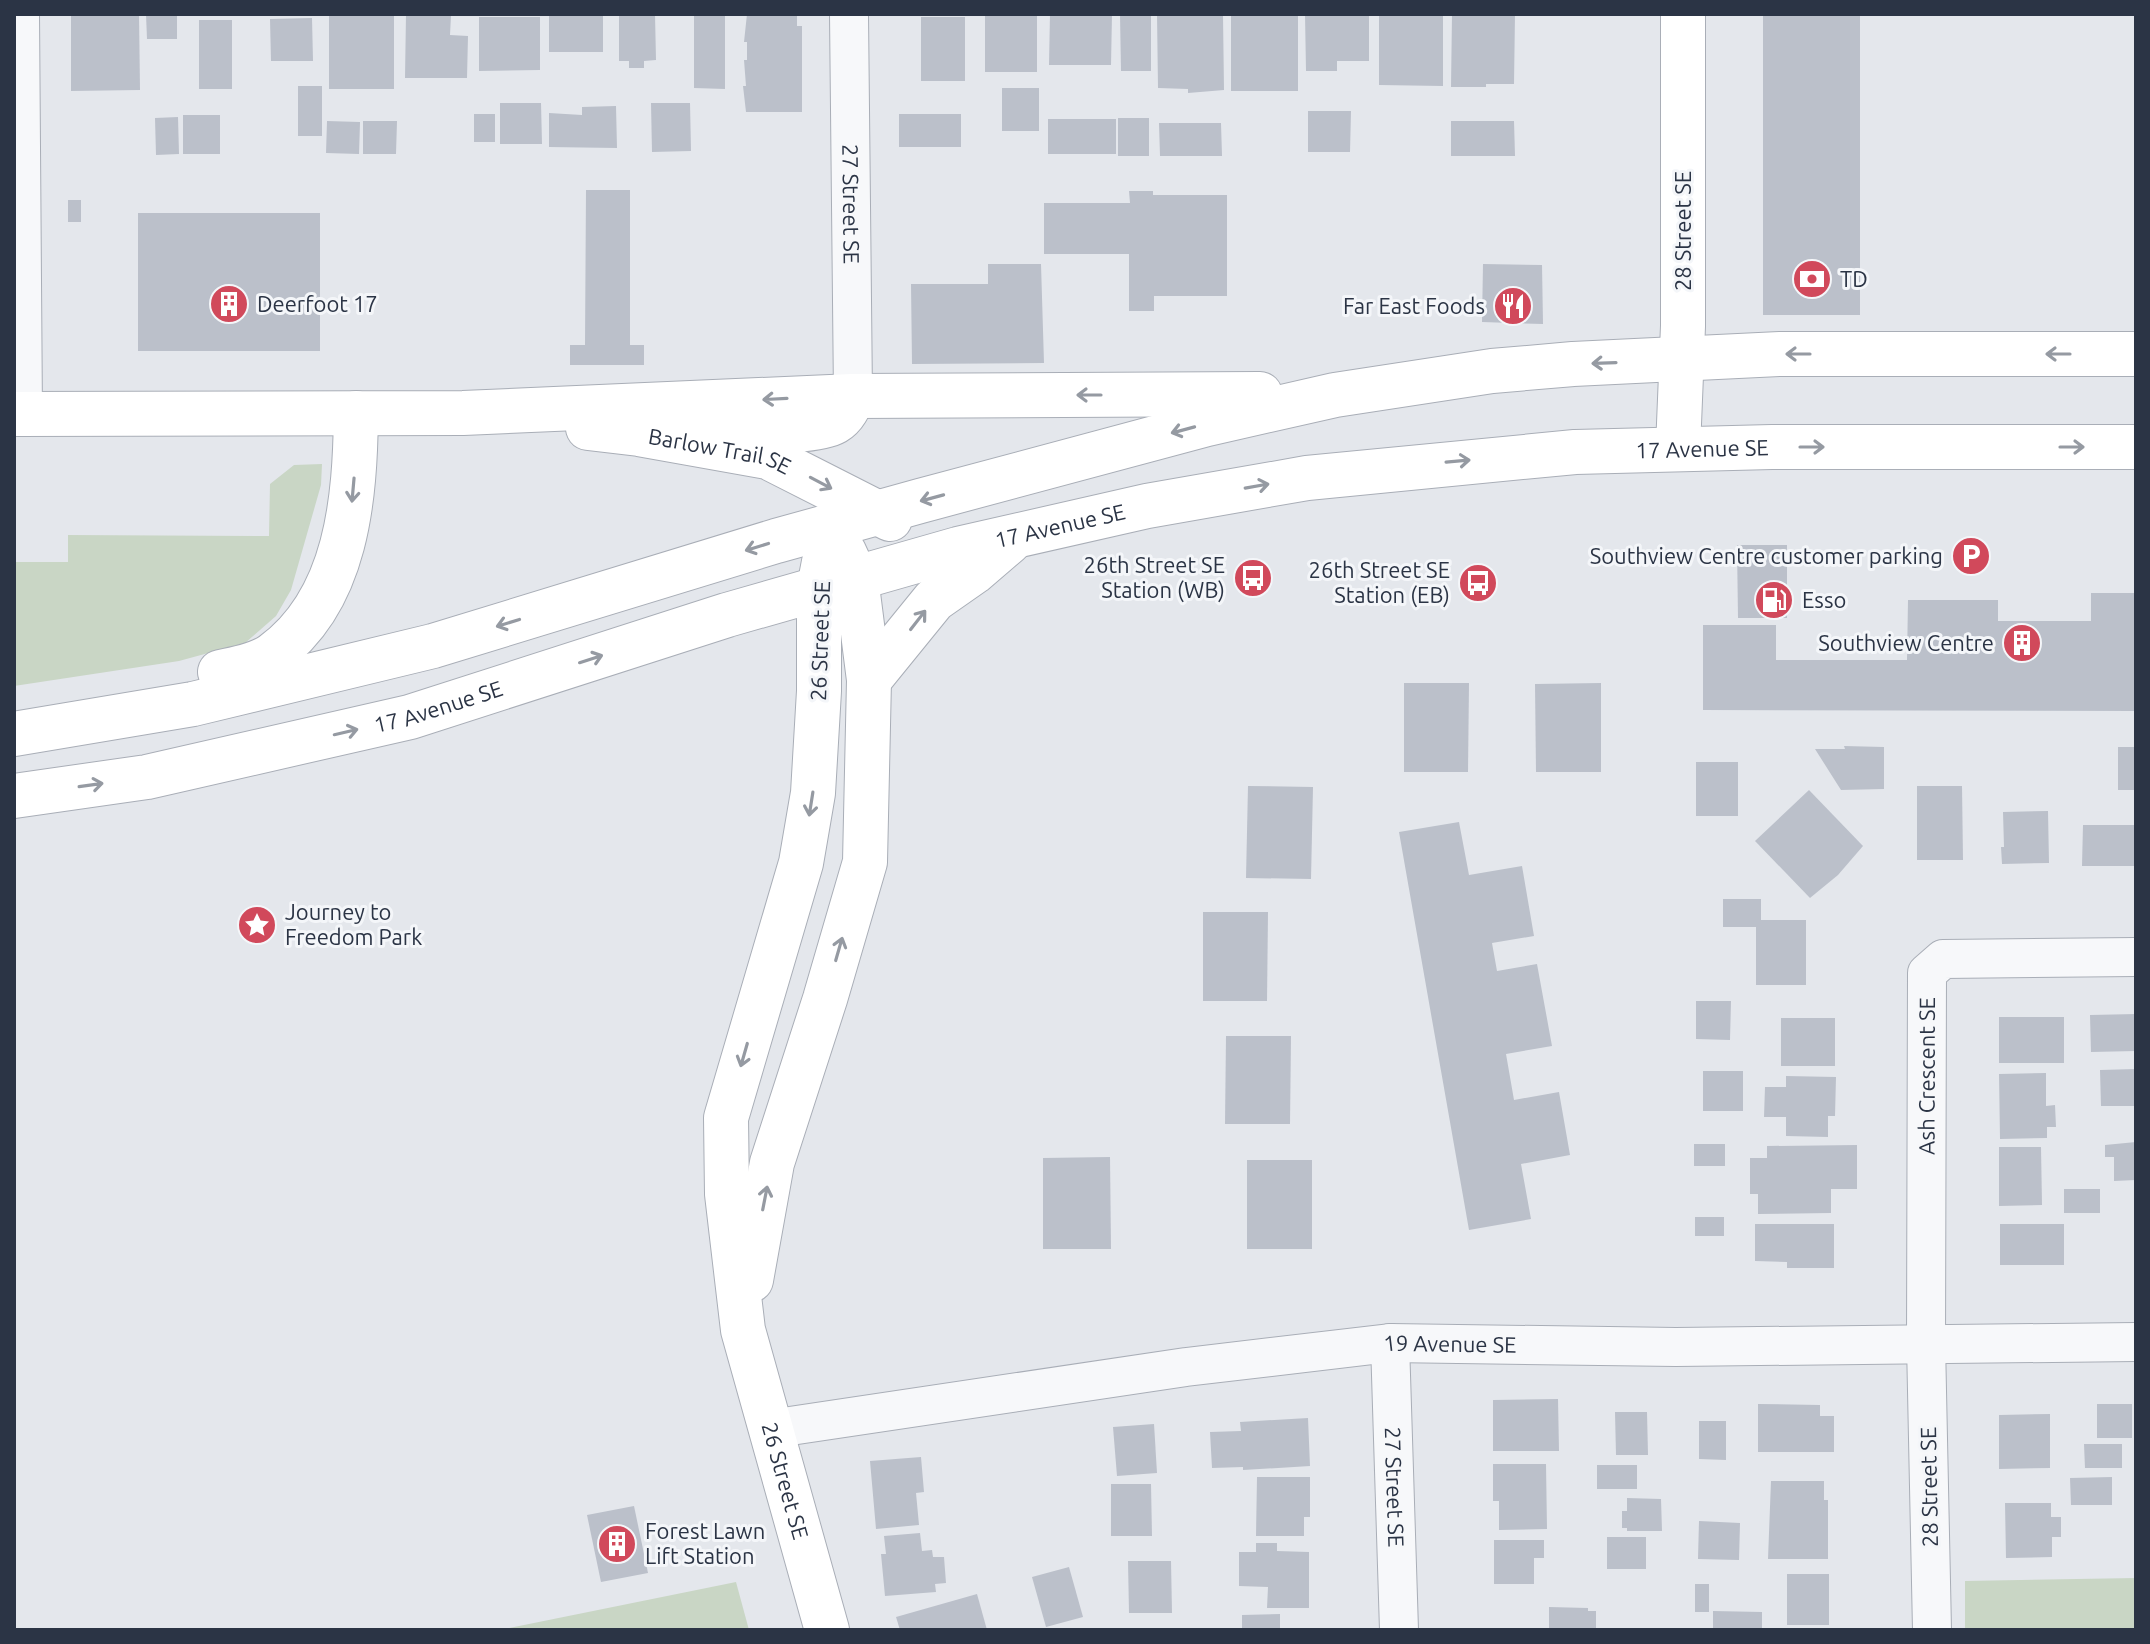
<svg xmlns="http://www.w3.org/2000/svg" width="2150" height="1644" font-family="Ubuntu,sans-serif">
<rect width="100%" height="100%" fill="#e4e7ec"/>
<g fill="#c9d6c5">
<path d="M322 464 321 485 291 590 276 616 245 643 179 661 14 686V562H68V535L269 536 270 484 294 465Z"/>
<path d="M2136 1578V1630H1965V1581Z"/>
<path d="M736 1582 749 1630H499Z"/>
</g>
<g fill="#bbc0ca">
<path d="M71 14H139L140 90 71 91Z"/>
<path d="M146 14H177V39H147Z"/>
<rect x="329" y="14" width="65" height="75"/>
<path d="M406 14 451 15 450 35 468 36 467 78H405Z"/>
<rect x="549" y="14" width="54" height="38"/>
<path d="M619 14H655L656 60 644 61V68H629V61H619Z"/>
<path d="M694 14H725V89L694 88Z"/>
<path d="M747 14H797V26H802V112H746L743 86H746L744 60H747V42H744Z"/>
<path d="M1050 14H1112L1111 65H1049Z"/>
<path d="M1120 14H1151V71H1121Z"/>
<path d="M1157 14 1223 15 1224 90 1188 93V89L1158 88Z"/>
<rect x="1231" y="14" width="67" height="77"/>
<path d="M1305 14H1369V61H1337V71H1306Z"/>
<path d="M1379 14H1443V86L1379 85Z"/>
<path d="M1452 14H1515L1514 84H1486V87H1451Z"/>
<rect x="1763" y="14" width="97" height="301"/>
<rect x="985" y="15" width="52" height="57"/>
<path d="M479 17H540V70L479 71Z"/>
<rect x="921" y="17" width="44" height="64"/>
<path d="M312 18 313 61H271L270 19Z"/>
<rect x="199" y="20" width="33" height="69"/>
<rect x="298" y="86" width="24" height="50"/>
<rect x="1002" y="88" width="37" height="43"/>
<path d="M500 103H541L542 144H500Z"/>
<path d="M651 103H690L691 151 652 152Z"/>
<path d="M616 106 617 148 549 147V113L582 115V107Z"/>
<path d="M1308 111H1351L1350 152H1308Z"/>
<rect x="474" y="114" width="21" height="28"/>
<rect x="899" y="114" width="62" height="33"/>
<rect x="183" y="115" width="37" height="39"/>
<path d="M178 117 179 154 156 155 155 118Z"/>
<rect x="1118" y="118" width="31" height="38"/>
<rect x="1048" y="119" width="68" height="35"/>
<path d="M327 121 360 122 359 154 326 153Z"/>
<path d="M363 121H397L396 154H363Z"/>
<path d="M1451 121H1514L1515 156H1451Z"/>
<path d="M1159 123H1221L1222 156H1160Z"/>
<path d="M586 190H630V345H644V365H570V345H585Z"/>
<path d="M1129 191H1153V195H1227V296H1154V311H1129V254H1044V203H1130Z"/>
<rect x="68" y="200" width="13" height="22"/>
<rect x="138" y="213" width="182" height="138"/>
<path d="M988 264H1041L1044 363 912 364 911 284H988Z"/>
<path d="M1483 264 1542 265 1543 324 1482 322Z"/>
<path d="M1737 545H1787V618H1738Z"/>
<path d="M2091 593H2136V711L1703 710V625H1776V660H1907L1908 600H1998V621H2091Z"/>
<path d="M1404 683H1469L1468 772H1404Z"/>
<path d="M1601 683V772H1536L1535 684Z"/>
<path d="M1844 746 1884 747V789L1841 790 1815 749H1845Z"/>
<rect x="2118" y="747" width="18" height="43"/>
<rect x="1696" y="762" width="42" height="54"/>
<path d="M1248 786 1313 787 1311 879 1246 878Z"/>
<path d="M1917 786H1962L1963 860H1917Z"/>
<path d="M1809 790 1863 846 1838 875 1810 898 1755 841Z"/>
<path d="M2048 811 2049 863 2002 864 2001 847H2004L2003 812Z"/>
<path d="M1459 822 1469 875 1522 866 1534 936 1492 943 1497 971 1537 964 1552 1046 1506 1054 1514 1100 1559 1092 1570 1155 1521 1164 1531 1219 1469 1230 1399 832Z"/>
<path d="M2083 825H2136V866H2082Z"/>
<path d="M1723 899H1761V920H1806V985H1756V927H1723Z"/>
<path d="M1203 912H1268L1267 1001H1203Z"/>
<path d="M1696 1001H1731L1730 1040 1696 1039Z"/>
<path d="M2136 1014V1051L2091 1052 2090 1015Z"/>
<rect x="1999" y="1017" width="65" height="46"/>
<rect x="1781" y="1018" width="54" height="48"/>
<path d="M1226 1036H1291L1290 1124H1225Z"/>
<path d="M2136 1069V1106H2101L2100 1070Z"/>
<rect x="1703" y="1071" width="40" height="40"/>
<path d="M2046 1073V1106L2055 1105 2056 1127H2047V1138L2000 1139 1999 1074Z"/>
<path d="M1786 1076 1836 1077 1835 1116H1828V1137L1786 1136V1117H1764L1765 1087H1786Z"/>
<path d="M2136 1142V1180L2114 1181V1157H2105V1145Z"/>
<rect x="1694" y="1144" width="31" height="22"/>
<path d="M1857 1145V1189H1831V1213L1758 1214V1194H1750V1158H1767V1146Z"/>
<path d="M1999 1147H2041L2042 1205 1999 1206Z"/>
<path d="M1110 1157 1111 1249H1043V1158Z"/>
<rect x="1247" y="1160" width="65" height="89"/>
<rect x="2064" y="1189" width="36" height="24"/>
<rect x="1695" y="1217" width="29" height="19"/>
<path d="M1755 1224H1834V1268H1787V1262L1755 1261Z"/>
<rect x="2000" y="1224" width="64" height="41"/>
<path d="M1558 1399 1559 1451H1493V1400Z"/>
<path d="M1758 1404 1820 1405V1416H1834V1452H1758Z"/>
<rect x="2097" y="1404" width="35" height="34"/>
<path d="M1615 1412H1647L1648 1455H1616Z"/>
<path d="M2050 1414V1468L1999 1469V1415Z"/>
<path d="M1308 1418 1310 1466 1243 1470V1467L1212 1468 1210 1432 1241 1431 1240 1422Z"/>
<path d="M1699 1421H1726V1460L1699 1459Z"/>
<path d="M1154 1424 1157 1473 1117 1476 1113 1427Z"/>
<path d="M2084 1444H2122V1468H2085Z"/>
<path d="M921 1457 924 1492 916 1493 919 1525 876 1529 870 1461Z"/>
<path d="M1493 1464H1546L1547 1529 1499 1530V1501H1493Z"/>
<rect x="1597" y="1465" width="40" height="24"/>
<path d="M1257 1477H1310V1517H1304V1536H1256Z"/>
<path d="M2112 1477V1505H2071L2070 1478Z"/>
<path d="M1771 1481H1824V1500H1828V1559H1768Z"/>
<path d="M1111 1484H1151L1152 1536H1111Z"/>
<path d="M1627 1498 1661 1499 1662 1531H1627V1528H1622V1511H1627Z"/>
<path d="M2005 1503H2051V1517H2061V1537H2052V1557L2006 1558Z"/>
<path d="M634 1506 648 1573 601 1582 587 1515Z"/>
<path d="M1699 1521 1740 1523 1739 1560 1698 1559Z"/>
<path d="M920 1533 922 1551 932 1550 933 1557H944L946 1583 935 1584 936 1592 885 1596 881 1554H886L884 1536Z"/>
<rect x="1607" y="1537" width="39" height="32"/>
<path d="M1494 1540H1544V1558H1534V1584H1494Z"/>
<path d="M1256 1543H1277V1551L1309 1552V1608H1267L1268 1587 1239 1586V1552H1256Z"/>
<path d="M1128 1561H1171L1172 1613H1129Z"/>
<path d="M1069 1567 1083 1617 1046 1627 1032 1577Z"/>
<rect x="1787" y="1574" width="42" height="51"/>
<rect x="1695" y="1584" width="14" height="28"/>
<path d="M977 1594 987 1630H900L896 1617Z"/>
<path d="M1549 1607 1588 1608V1611H1596V1630H1549Z"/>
<path d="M1713 1611 1762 1612V1630H1713Z"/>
<path d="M1280 1614V1630H1242V1615Z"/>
</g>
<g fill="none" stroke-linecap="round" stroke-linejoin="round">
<defs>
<g id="street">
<path d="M20 14 23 415"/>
<path id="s1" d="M849 14 853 396"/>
<path id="s2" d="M1390 1343 1399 1630"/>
<path id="s3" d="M770 1429 1186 1367 1390 1343 1676 1347 2136 1342"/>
<path id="s4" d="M1932 1630 1926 1343 1927 973 1943 959 2136 957"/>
</g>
<g id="secondary">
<path d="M14 414 463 413 853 396 1260 394"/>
<path id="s5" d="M588 428 639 434 768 457 890 519"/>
<path d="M721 431C748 430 814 434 835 422 845 416 849 406 853 396"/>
<path d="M1678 448 1683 326V14"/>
<path id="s6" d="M824 562 819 588V691L813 793 801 863 726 1118 727 1194 743 1330 827 1630"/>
<path d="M220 672C236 669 259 664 272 655 348 600 355 497 356 413"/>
<path d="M869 680 934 600 974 572 1009 542"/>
<path d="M14 734 193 704 433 646 776 541 920 501 1207 424 1335 395 1492 371 1573 364 1780 354H2136"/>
<path id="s7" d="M14 796 147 777 410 717 727 615 958 549 1147 506 1307 478 1575 452 1772 447H2136"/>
<path d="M751 1280 772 1163 825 999 865 862 869 680 856 578 844 552"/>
</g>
</defs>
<use href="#street" stroke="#a9aeb7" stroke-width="40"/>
<use href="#secondary" stroke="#a9aeb7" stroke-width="46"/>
<use href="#street" stroke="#f7f8fa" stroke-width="38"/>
<use href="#secondary" stroke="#fff" stroke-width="44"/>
</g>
<defs><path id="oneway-shaft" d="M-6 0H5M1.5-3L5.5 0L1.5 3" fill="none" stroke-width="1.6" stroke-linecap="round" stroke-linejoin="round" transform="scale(2)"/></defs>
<g stroke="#959aa2">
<use href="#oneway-shaft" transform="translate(1798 354) rotate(180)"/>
<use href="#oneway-shaft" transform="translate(2058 354) rotate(180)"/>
<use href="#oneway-shaft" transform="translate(1604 363) rotate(178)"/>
<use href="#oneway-shaft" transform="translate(1089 395) rotate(180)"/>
<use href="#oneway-shaft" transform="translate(775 399) rotate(177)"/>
<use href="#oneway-shaft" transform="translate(1183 430) rotate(165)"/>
<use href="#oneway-shaft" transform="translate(1812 447)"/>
<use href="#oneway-shaft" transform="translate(2072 447)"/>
<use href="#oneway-shaft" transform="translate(1458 461) rotate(-5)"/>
<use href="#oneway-shaft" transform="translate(821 483) rotate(28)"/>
<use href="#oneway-shaft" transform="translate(1257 486) rotate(-10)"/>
<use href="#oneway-shaft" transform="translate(353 490) rotate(95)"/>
<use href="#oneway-shaft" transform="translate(932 498) rotate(165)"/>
<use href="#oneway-shaft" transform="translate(757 547) rotate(163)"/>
<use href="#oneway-shaft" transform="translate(918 620) rotate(-52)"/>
<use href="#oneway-shaft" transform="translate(508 623) rotate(163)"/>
<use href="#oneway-shaft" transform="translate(591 659) rotate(-18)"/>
<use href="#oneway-shaft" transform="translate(346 732) rotate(-13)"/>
<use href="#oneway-shaft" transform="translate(91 785) rotate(-8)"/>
<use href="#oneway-shaft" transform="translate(811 804) rotate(99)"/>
<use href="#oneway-shaft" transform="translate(839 949) rotate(-74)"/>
<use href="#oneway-shaft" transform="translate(744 1055) rotate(106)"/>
<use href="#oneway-shaft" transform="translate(765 1198) rotate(-79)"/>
</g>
<defs>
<symbol id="bank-disc" viewBox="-11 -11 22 22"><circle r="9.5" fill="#d1495b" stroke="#f4f6f9"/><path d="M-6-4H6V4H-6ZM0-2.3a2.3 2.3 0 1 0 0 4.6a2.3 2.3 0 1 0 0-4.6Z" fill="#fff"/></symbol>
<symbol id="building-disc" viewBox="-11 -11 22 22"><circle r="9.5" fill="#d1495b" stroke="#f4f6f9"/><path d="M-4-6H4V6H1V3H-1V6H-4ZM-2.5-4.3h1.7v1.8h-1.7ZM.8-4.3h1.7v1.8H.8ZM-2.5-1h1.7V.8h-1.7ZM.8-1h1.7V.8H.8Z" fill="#fff"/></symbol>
<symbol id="restaurant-disc" viewBox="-11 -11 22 22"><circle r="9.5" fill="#d1495b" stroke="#f4f6f9"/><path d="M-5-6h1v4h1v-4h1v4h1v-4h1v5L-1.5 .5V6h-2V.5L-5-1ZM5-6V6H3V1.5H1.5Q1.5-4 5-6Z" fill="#fff"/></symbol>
<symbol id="parking-disc" viewBox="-11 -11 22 22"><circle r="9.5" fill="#d1495b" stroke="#f4f6f9"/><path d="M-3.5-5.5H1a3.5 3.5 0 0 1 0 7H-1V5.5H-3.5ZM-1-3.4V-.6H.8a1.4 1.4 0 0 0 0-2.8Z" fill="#fff"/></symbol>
<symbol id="bus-disc" viewBox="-11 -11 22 22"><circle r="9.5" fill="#d1495b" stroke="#f4f6f9"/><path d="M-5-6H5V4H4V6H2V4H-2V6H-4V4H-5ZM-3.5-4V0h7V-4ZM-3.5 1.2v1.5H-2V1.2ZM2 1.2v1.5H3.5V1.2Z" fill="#fff"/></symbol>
<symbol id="fuel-disc" viewBox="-11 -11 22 22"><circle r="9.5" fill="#d1495b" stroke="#f4f6f9"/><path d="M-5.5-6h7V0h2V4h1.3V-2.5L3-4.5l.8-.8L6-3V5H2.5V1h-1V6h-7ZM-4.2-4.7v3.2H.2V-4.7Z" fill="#fff"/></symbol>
<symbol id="sight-disc" viewBox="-11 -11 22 22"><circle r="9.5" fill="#d1495b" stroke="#f4f6f9"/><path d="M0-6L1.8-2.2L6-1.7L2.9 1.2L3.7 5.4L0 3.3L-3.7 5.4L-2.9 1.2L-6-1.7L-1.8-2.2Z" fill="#fff"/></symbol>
</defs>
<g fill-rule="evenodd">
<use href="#bank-disc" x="1790" y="257" width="44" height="44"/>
<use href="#building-disc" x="207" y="282" width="44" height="44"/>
<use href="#restaurant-disc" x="1491" y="284" width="44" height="44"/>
<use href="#parking-disc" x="1949" y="534" width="44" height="44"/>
<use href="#bus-disc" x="1231" y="556" width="44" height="44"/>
<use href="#bus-disc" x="1456" y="561" width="44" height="44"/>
<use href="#fuel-disc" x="1752" y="578" width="44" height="44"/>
<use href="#building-disc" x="2000" y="621" width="44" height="44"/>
<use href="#sight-disc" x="235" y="903" width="44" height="44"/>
<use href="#building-disc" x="595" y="1522" width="44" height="44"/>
</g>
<g text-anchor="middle" stroke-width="6" stroke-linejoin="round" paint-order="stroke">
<g font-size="22" fill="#2b3445" stroke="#f4f6f9">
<text dy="8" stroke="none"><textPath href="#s1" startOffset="190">27 Street SE</textPath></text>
<text transform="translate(1683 231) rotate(-90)" y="8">28 Street SE</text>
<text dy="8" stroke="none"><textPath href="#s7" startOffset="1730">17 Avenue SE</textPath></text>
<text dy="8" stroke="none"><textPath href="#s5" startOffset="134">Barlow Trail SE</textPath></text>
<text dy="8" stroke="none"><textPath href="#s7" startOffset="1082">17 Avenue SE</textPath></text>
<text transform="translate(820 641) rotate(-88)" y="8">26 Street SE</text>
<text dy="8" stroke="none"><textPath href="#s7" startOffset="434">17 Avenue SE</textPath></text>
<text dy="8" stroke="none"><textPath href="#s4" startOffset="554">Ash Crescent SE</textPath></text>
<text dy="8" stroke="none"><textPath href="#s3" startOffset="686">19 Avenue SE</textPath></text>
<text dy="8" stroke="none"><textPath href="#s6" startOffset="938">26 Street SE</textPath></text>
<text dy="8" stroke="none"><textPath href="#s2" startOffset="144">27 Street SE</textPath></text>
<text transform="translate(1929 1487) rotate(-91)" y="8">28 Street SE</text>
</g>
<g font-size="22" fill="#2b3445" stroke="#f4f6f9" text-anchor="start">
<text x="1840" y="287">TD</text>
<text x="257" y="312">Deerfoot 17</text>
<text x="1485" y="314" text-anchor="end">Far East Foods</text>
<text x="1943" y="564" text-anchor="end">Southview Centre customer parking</text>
<text x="1225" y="573" text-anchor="end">26th Street SE<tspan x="1225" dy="25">Station (WB)</tspan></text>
<text x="1450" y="578" text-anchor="end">26th Street SE<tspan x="1450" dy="25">Station (EB)</tspan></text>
<text x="1802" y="608">Esso</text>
<text x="1994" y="651" text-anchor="end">Southview Centre</text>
<text x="285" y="920">Journey to<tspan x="285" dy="25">Freedom Park</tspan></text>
<text x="645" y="1539">Forest Lawn<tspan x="645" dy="25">Lift Station</tspan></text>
</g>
</g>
<rect width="2150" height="1644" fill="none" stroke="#2b3445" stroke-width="32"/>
</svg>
